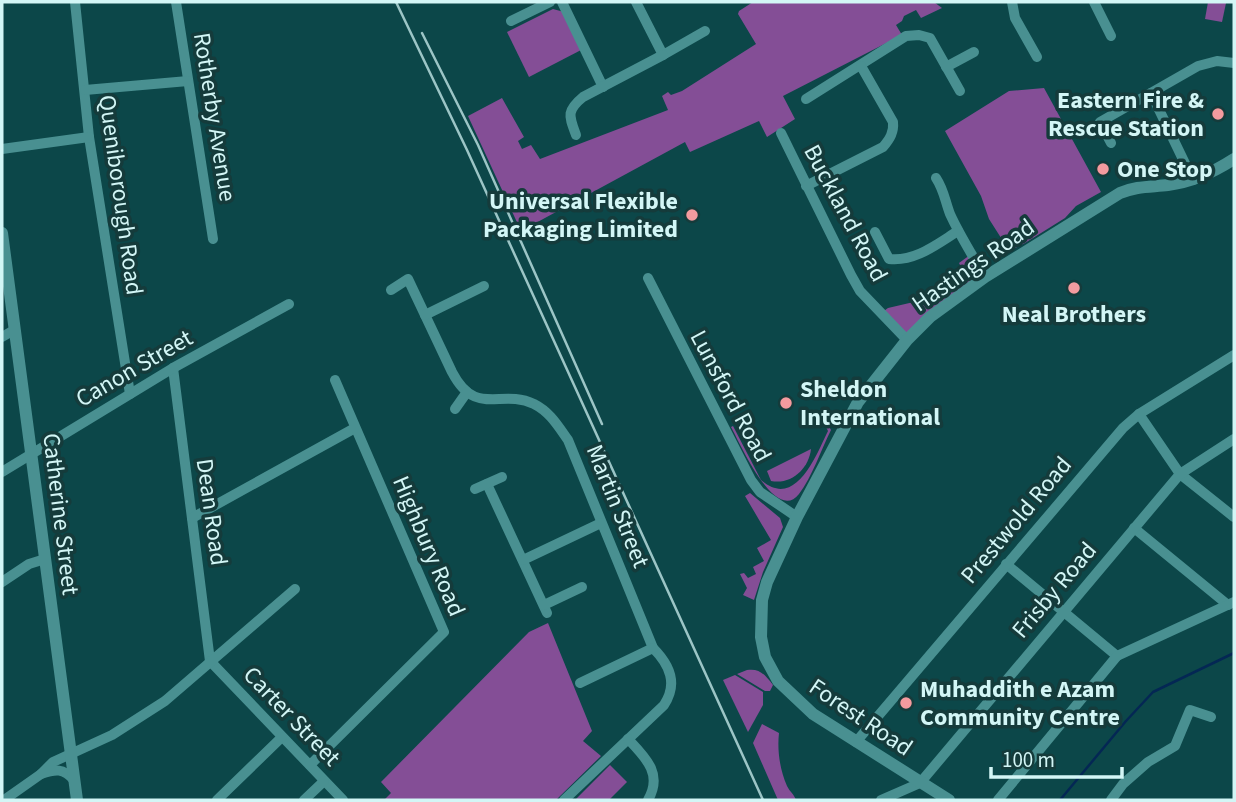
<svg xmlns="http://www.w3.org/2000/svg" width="1236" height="802" font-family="'Source Sans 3',sans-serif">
<rect width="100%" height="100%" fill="#0c4749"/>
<g fill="#844e96">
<path d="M753 2H934L942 8 921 18 916 10 904 16 902 21 896 25 902 35 783 96 795 119 767 137 759 121 690 152 685 142 521 231 468 116 502 98 524 137 518 141 522 149 531 145 540 159 668 110 662 96 668 92 671 95 682 91 756 44 738 14 739 11Z"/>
<path d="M1208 2 1226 3 1222 22 1205 19Z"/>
<path d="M553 9 564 12 583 49 529 77 507 32Z"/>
<path d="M1044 88 1101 192 1076 206 1065 218 1025 243 1011 250 1008 243 1003 241 989 219 981 196 945 131 1009 91Z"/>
<path d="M970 255 985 277 907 340 881 313 888 308 918 301 963 271 959 263Z"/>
<path d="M826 421 831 430C821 450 812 477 799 494 775 525 739 441 731 427L733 426 761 480C796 511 817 453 828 431L824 423Z"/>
<path d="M811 449C809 468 792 485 771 481L767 471Z"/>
<path d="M750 493 780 518 783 527 763 572 754 600 743 595 747 588 740 574 744 573 748 578 756 574 753 567 764 561 757 548 771 540 745 496Z"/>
<path d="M548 623 592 731 583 741 601 756 556 800H384L391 793 381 782 529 632Z"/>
<path d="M747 670C760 668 765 675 773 685L770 691H765L737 674Z"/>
<path d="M735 675 763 692V705L748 732 723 680Z"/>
<path d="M762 724 779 733C777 751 780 770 787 786 790 792 794 794 796 800H778L753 743Z"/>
<path d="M610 765 627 782 609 800H575Z"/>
</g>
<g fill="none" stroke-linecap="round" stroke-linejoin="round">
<path stroke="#042754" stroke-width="2.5" d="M1060 800 1126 721 1153 692 1234 653"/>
<g stroke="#499091" stroke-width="10">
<path d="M75 2 89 137 130 394"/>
<path d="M176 2 213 239"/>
<path d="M562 2 603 87"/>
<path d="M636 2 663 55 705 31"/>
<path d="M1012 2 1015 18 1037 57"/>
<path d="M1094 2 1111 36"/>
<path d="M511 21 550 2"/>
<path d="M946 67 974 52"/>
<path d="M85 90 188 81"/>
<path d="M1151 93 1193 180"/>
<path d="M806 99 906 36 919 35 930 38 960 91"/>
<path d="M781 133 851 275 860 291 907 340"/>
<path d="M576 135C569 116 566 111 583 97L663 55"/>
<path d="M1111 143 1100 122 1198 66 1217 61 1234 63"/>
<path d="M2 149 89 137"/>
<path d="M936 178C944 190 945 201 950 214 960 236 973 256 985 277"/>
<path d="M806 186 883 147C890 139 894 132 893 122L861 66"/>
<path d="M875 232 889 259C915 262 937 244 958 231"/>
<path d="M648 278 751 480 760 492 797 517"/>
<path d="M391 290 408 279 452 372C476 418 500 388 534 404 550 412 558 426 568 440L653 648C670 665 678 684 664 705L564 800"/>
<path d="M425 315 484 286"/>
<path d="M2 337 14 330"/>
<path d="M173 368 210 661"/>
<path d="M455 409 467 392"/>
<path d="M1139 414 1180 474 1234 517"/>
<path d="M2 472 173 368 289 304"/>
<path d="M487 484 547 613"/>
<path d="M475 489 502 477"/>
<path d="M192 518 355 428"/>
<path d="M1134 528 1228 605"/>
<path d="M523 560 601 523"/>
<path d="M1006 564 1117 656"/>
<path d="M2 582 29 564 45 559"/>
<path d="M544 605 582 587"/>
<path d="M210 661 343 800"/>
<path d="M580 683 653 648"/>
<path d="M628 739C646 758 663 774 648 800"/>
<path d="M856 742 1123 428 1139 414 1234 355"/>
<path d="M310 765 444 632 335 380"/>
<path d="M41 774C56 769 63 768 74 780"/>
<path d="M4 800 41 774 53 762 112 735 165 701 295 589"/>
<path d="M217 800 282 737"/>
<path d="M304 800 324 781"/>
<path d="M881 800 920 783 1180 474 1234 439"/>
<path d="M998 800 1117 656 1234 602"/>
<path d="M1111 800 1123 784 1148 762 1175 746 1190 710 1211 717"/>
</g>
<g stroke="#499091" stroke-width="12">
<path d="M2 233 77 800"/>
<path d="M949 800 813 714 778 681 765 657 761 637 762 600 767 582 797 517 858 402 907 340 930 317 985 277 1120 193C1136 186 1151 187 1168 185 1193 182 1214 172 1234 159"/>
</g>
<g stroke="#9cc5c6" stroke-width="2.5">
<path d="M396 2 467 150 763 800"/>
<path d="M422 33 478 145 602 424"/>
</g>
</g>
<g fill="#f49b9f" stroke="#153b3b" stroke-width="2.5">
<circle cx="1218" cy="114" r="7"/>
<circle cx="1103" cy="169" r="7"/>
<circle cx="692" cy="215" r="7"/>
<circle cx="1074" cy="288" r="7"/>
<circle cx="786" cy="403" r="7"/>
<circle cx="906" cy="703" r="7"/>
</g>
<g text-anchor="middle" stroke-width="7" stroke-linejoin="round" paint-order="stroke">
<g font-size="24" font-weight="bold" fill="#d3f6f6" stroke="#153b3b" text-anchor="start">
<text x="1204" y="108" text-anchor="end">Eastern Fire &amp;<tspan x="1204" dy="28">Rescue Station</tspan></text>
<text x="1117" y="177">One Stop</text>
<text x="678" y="209" text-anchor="end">Universal Flexible<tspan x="678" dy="28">Packaging Limited</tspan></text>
<text x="1074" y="322" text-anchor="middle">Neal Brothers</text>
<text x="800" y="397">Sheldon<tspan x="800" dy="28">International</tspan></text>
<text x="920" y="697">Muhaddith e Azam<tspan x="920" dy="28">Community Centre</tspan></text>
</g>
<g font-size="24" fill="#d3f6f6" stroke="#153b3b">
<text transform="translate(215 117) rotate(81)" y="8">Rotherby Avenue</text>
<text transform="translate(121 195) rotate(82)" y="8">Queniborough Road</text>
<text transform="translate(846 213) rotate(62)" y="8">Buckland Road</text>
<text transform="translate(973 265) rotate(-35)" y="8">Hastings Road</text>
<text transform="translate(134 368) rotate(-30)" y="8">Canon Street</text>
<text transform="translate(731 396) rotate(62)" y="8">Lunsford Road</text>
<text transform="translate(618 506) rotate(68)" y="8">Martin Street</text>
<text transform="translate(212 512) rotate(82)" y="8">Dean Road</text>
<text transform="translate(61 514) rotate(83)" y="8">Catherine Street</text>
<text transform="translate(1016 520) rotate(-50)" y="8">Prestwold Road</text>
<text transform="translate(429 546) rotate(67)" y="8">Highbury Road</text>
<text transform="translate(1054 590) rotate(-50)" y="8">Frisby Road</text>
<text transform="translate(292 716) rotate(46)" y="8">Carter Street</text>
<text transform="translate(861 717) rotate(34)" y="8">Forest Road</text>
</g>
</g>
<rect width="1236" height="802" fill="none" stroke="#d3f6f6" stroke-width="7"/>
<path d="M991 767v10h131v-10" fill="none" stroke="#d3f6f6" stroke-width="3.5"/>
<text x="1002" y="767" font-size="21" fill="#d3f6f6" stroke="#153b3b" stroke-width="5" paint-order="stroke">100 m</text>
</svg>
